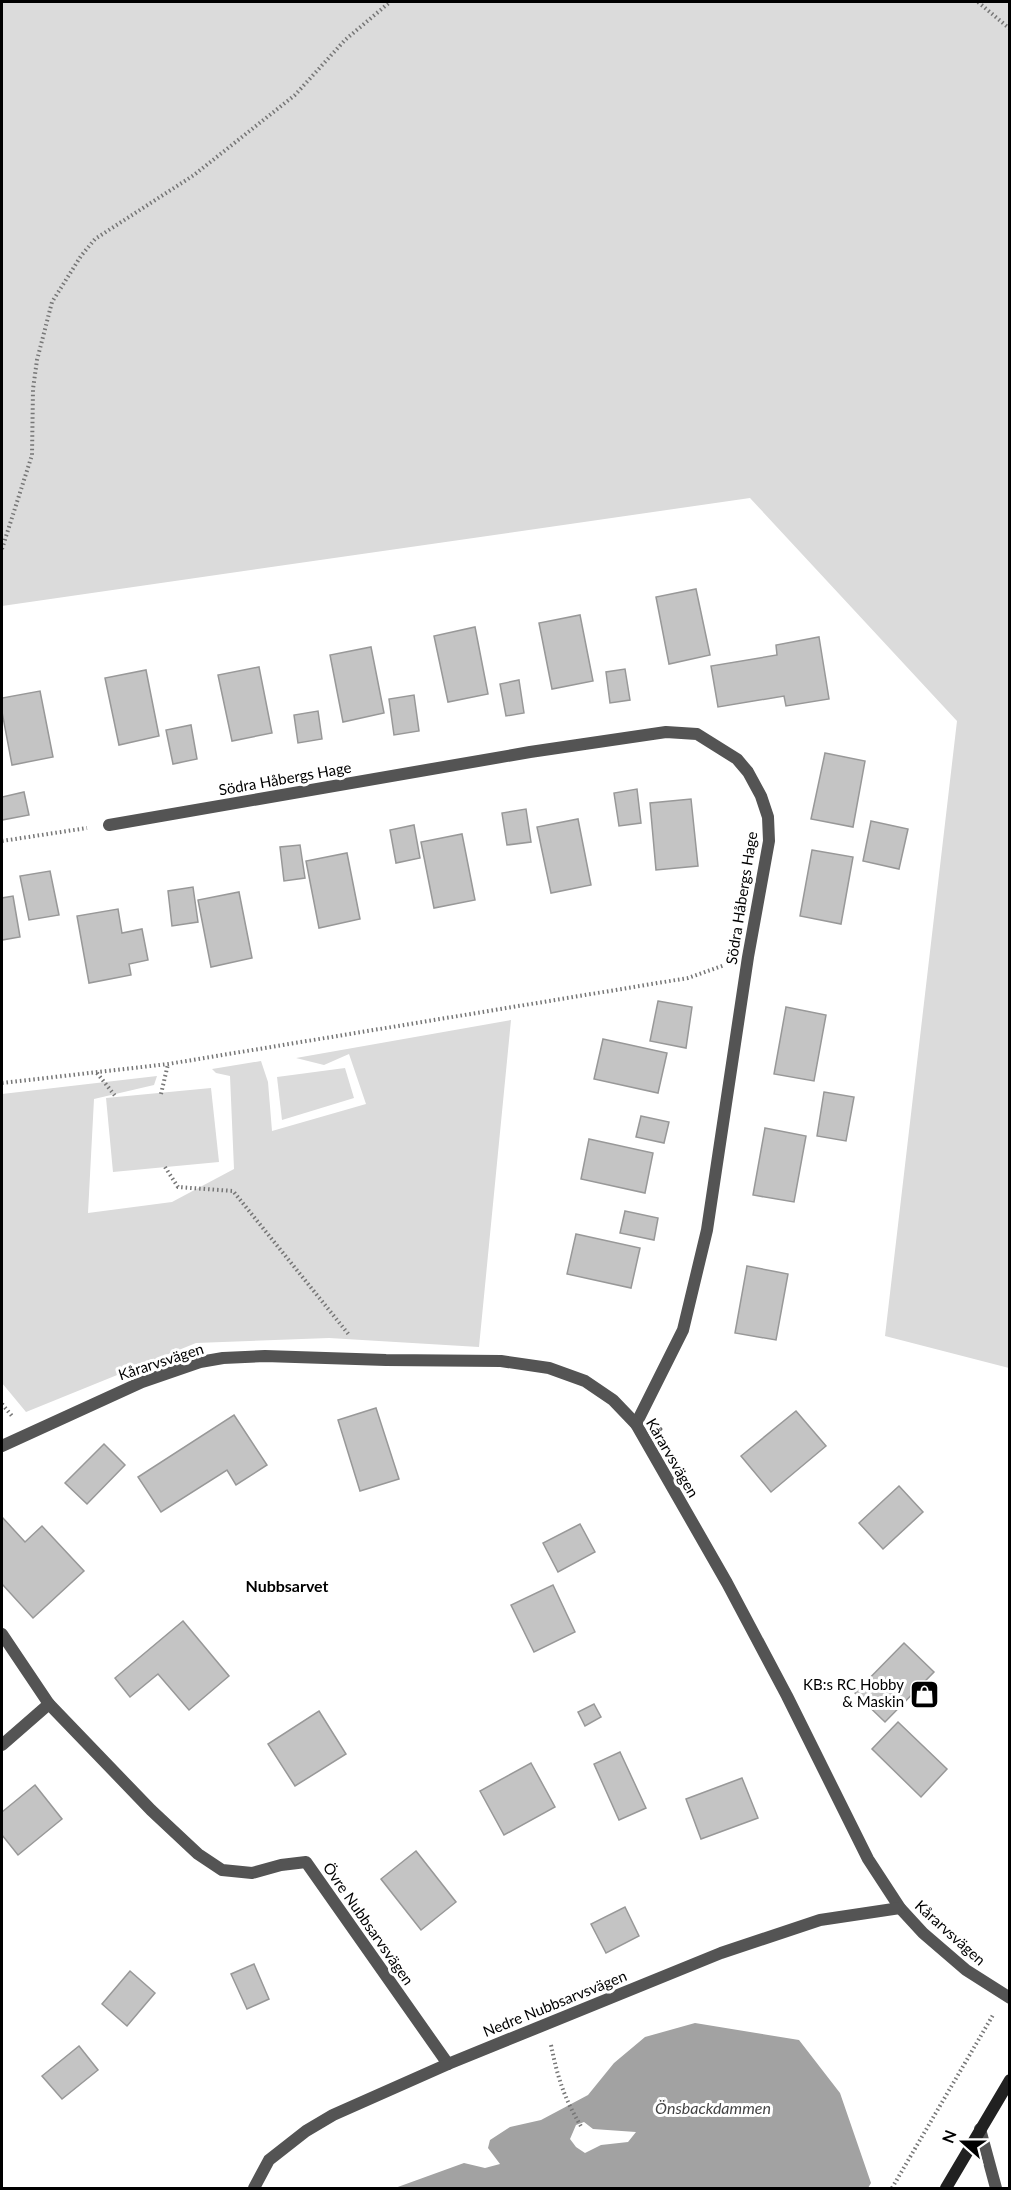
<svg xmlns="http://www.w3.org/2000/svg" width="1011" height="2190" font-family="Lato,sans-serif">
<rect width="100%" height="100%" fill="#fff"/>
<g fill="#dbdbdb">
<path d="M2 2H1009V1368L885 1336 957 721 750 498 2 606Z"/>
<path d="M511 1020 479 1347 329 1338 196 1343 26 1412 2 1383V1094L157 1076 154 1085 94 1099 88 1213 172 1202 234 1169 230 1076 216 1073 212 1069 261 1061 268 1082 272 1131 366 1104 349 1054 324 1065 296 1058Z"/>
<path d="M345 1068 354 1098 282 1120 277 1077Z"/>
<path d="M211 1088 219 1162 113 1172 106 1098Z"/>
</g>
<path fill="#a2a2a2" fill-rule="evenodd" d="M695 2023 799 2040 840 2093 871 2183 868 2188H395L464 2163 485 2168 500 2164 488 2148 490 2140 510 2127 541 2120 588 2095 614 2063 645 2037ZM584 2122 593 2129 636 2132 628 2142 601 2145 585 2153 576 2147 570 2139 576 2125Z"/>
<g fill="#c4c4c4" stroke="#989898" stroke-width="1.5">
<path d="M696 589 710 655 669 664 656 597Z"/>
<path d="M580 615 593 681 552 689 539 623Z"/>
<path d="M475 627 488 694 448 702 434 636Z"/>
<path d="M819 637 829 699 786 706 784 696 718 707 711 666 777 655 776 645Z"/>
<path d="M371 647 384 713 343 722 330 655Z"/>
<path d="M259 667 272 733 232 741 218 675Z"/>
<path d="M625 669 630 700 610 703 606 672Z"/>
<path d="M146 670 159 736 119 745 105 678Z"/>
<path d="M519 680 524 713 506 716 500 684Z"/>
<path d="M40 691 53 757 12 765 2 712V698Z"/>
<path d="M414 695 419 731 394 735 389 699Z"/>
<path d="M318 711 322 739 298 743 294 715Z"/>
<path d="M191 725 197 759 173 764 166 730Z"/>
<path d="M825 753 865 761 853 827 811 819Z"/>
<path d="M637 789 641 823 619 826 614 793Z"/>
<path d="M24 792 29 815 2 820V797Z"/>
<path d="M691 799 698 866 656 870 650 803Z"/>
<path d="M526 809 531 842 507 845 502 813Z"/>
<path d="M578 819 591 885 551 893 537 827Z"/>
<path d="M871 821 908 829 899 869 863 861Z"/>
<path d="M414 825 420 858 396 863 390 830Z"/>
<path d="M462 834 475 900 434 908 421 842Z"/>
<path d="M300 845 305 878 284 881 280 847Z"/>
<path d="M812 850 853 857 841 924 800 916Z"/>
<path d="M347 853 360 919 319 928 306 861Z"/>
<path d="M50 871 59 915 29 920 20 876Z"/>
<path d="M193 887 198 922 172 926 168 891Z"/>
<path d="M239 892 252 958 211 967 198 900Z"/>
<path d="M13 896 20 937 2 940V898Z"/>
<path d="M118 909 122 933 142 929 148 960 129 964 131 975 89 983 77 916Z"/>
<path d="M658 1001 692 1007 686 1048 650 1041Z"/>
<path d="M786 1007 826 1015 814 1081 774 1074Z"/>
<path d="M603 1039 667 1053 658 1093 594 1079Z"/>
<path d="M824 1092 854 1097 846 1141 817 1136Z"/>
<path d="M641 1116 669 1122 664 1143 636 1137Z"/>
<path d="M765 1128 806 1136 794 1202 753 1195Z"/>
<path d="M589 1139 653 1153 645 1193 581 1179Z"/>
<path d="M625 1211 658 1218 654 1240 620 1233Z"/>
<path d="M576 1234 640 1248 631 1288 567 1274Z"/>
<path d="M747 1266 788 1274 776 1340 735 1333Z"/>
<path d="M376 1408 399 1479 360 1491 338 1420Z"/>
<path d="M796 1411 826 1446 771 1492 741 1456Z"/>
<path d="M234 1415 267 1465 236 1485 227 1470 161 1512 138 1477Z"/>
<path d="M104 1444 125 1465 87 1504 65 1483Z"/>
<path d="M899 1486 923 1512 883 1549 859 1523Z"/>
<path d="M2 1517 25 1542 42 1526 84 1571 33 1618 2 1584Z"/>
<path d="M580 1524 595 1552 558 1572 543 1543Z"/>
<path d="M553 1585 575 1632 534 1652 511 1605Z"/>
<path d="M183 1621 229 1676 189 1710 158 1674 130 1697 115 1678Z"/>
<path d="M904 1643 934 1672 885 1722 855 1693Z"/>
<path d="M594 1704 601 1717 585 1726 578 1712Z"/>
<path d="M319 1711 346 1754 295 1786 268 1744Z"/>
<path d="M898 1722 947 1769 921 1797 872 1749Z"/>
<path d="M620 1752 646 1808 619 1820 594 1764Z"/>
<path d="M531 1763 555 1807 504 1835 480 1791Z"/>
<path d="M742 1778 758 1818 701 1839 686 1799Z"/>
<path d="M35 1785 62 1819 18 1855 2 1835V1812Z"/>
<path d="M416 1851 456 1902 421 1930 381 1879Z"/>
<path d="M625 1907 639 1936 606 1953 591 1924Z"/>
<path d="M254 1964 269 1999 247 2009 231 1974Z"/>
<path d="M130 1971 155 1993 127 2026 102 2004Z"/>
<path d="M79 2046 98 2070 62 2099 42 2076Z"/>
</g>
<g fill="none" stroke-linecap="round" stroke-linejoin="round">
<g stroke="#767676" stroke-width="4" stroke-dasharray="1.5 3" stroke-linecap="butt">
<path d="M978 2 1010 29"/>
<path d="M2 549 32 455 33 389 37 360 52 302 81 256 95 239 194 175 295 95 345 40 390 2"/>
<path d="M2 841 87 828"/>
<path d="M97 1073 116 1097"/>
<path d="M2 1083 168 1064 688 978 725 965"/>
<path d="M161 1094 168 1064"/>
<path d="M165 1167 178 1187 233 1191 350 1336"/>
<path d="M2 1404 12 1416"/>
<path d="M551 2045C558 2079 564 2098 582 2128"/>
<path d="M892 2188 993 2015"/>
</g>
<path stroke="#545454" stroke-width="12" d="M980 2129 996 2188"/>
<g stroke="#545454" stroke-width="12">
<path d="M109 825 530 752 666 732 697 734 737 759 748 772 761 796 768 817 769 841 748 957 707 1230 683 1330 636 1424"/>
<path d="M2 1446 142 1382 200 1362 223 1358 265 1356 386 1360 501 1361 549 1368 585 1381 613 1400 636 1424 727 1583 787 1696 868 1859 900 1908 923 1933 966 1970 1010 1998"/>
<path d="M2 1634 49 1704 151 1810 198 1854 222 1870 252 1873 281 1865 306 1862 448 2064"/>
<path d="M2 1745 49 1704"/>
<path d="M254 2188 269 2160 306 2131 333 2115 448 2064 721 1953 820 1920 900 1908"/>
</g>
<path stroke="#212121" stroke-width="12" d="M946 2188 1010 2080"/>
</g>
<defs>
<symbol id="shop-square" viewBox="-11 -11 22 22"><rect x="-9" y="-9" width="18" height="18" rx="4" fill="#000" stroke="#fff"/><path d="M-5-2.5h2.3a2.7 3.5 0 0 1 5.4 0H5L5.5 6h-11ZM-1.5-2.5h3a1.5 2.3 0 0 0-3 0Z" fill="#fff"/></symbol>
</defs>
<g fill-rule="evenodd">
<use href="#shop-square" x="908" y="1678" width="33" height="33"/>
</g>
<g text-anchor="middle" stroke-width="6" stroke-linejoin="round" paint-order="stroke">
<g font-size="15" fill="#000" stroke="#fff">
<text transform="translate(285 779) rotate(-10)" y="5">Södra Håbergs Hage</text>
<text transform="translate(742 898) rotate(-81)" y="5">Södra Håbergs Hage</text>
<text transform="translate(161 1362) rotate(-18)" y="5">Kårarvsvägen</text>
<text transform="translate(672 1458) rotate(60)" y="5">Kårarvsvägen</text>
<text transform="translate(368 1924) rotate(55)" y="5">Övre Nubbsarvsvägen</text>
<text transform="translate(950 1933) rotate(42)" y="5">Kårarvsvägen</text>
<text transform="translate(555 2004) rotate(-22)" y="5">Nedre Nubbsarvsvägen</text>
</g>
<g font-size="15" fill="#000" stroke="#fff" text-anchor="end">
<text x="904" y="1690">KB:s RC Hobby<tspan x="904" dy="17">&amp; Maskin</tspan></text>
</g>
<g font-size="16" font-weight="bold" fill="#000" stroke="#fff">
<text x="287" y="1592">Nubbsarvet</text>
</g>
<g font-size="16" font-style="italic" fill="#434343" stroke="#fff">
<text x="713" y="2114">Önsbackdammen</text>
</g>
</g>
<rect width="1011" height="2190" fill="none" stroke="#000000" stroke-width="6"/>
<g transform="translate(963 2142) rotate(291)" stroke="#ffffff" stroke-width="4.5" paint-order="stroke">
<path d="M0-4.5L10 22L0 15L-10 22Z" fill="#000000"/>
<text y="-9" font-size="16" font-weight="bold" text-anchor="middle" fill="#000000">N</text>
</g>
</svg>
